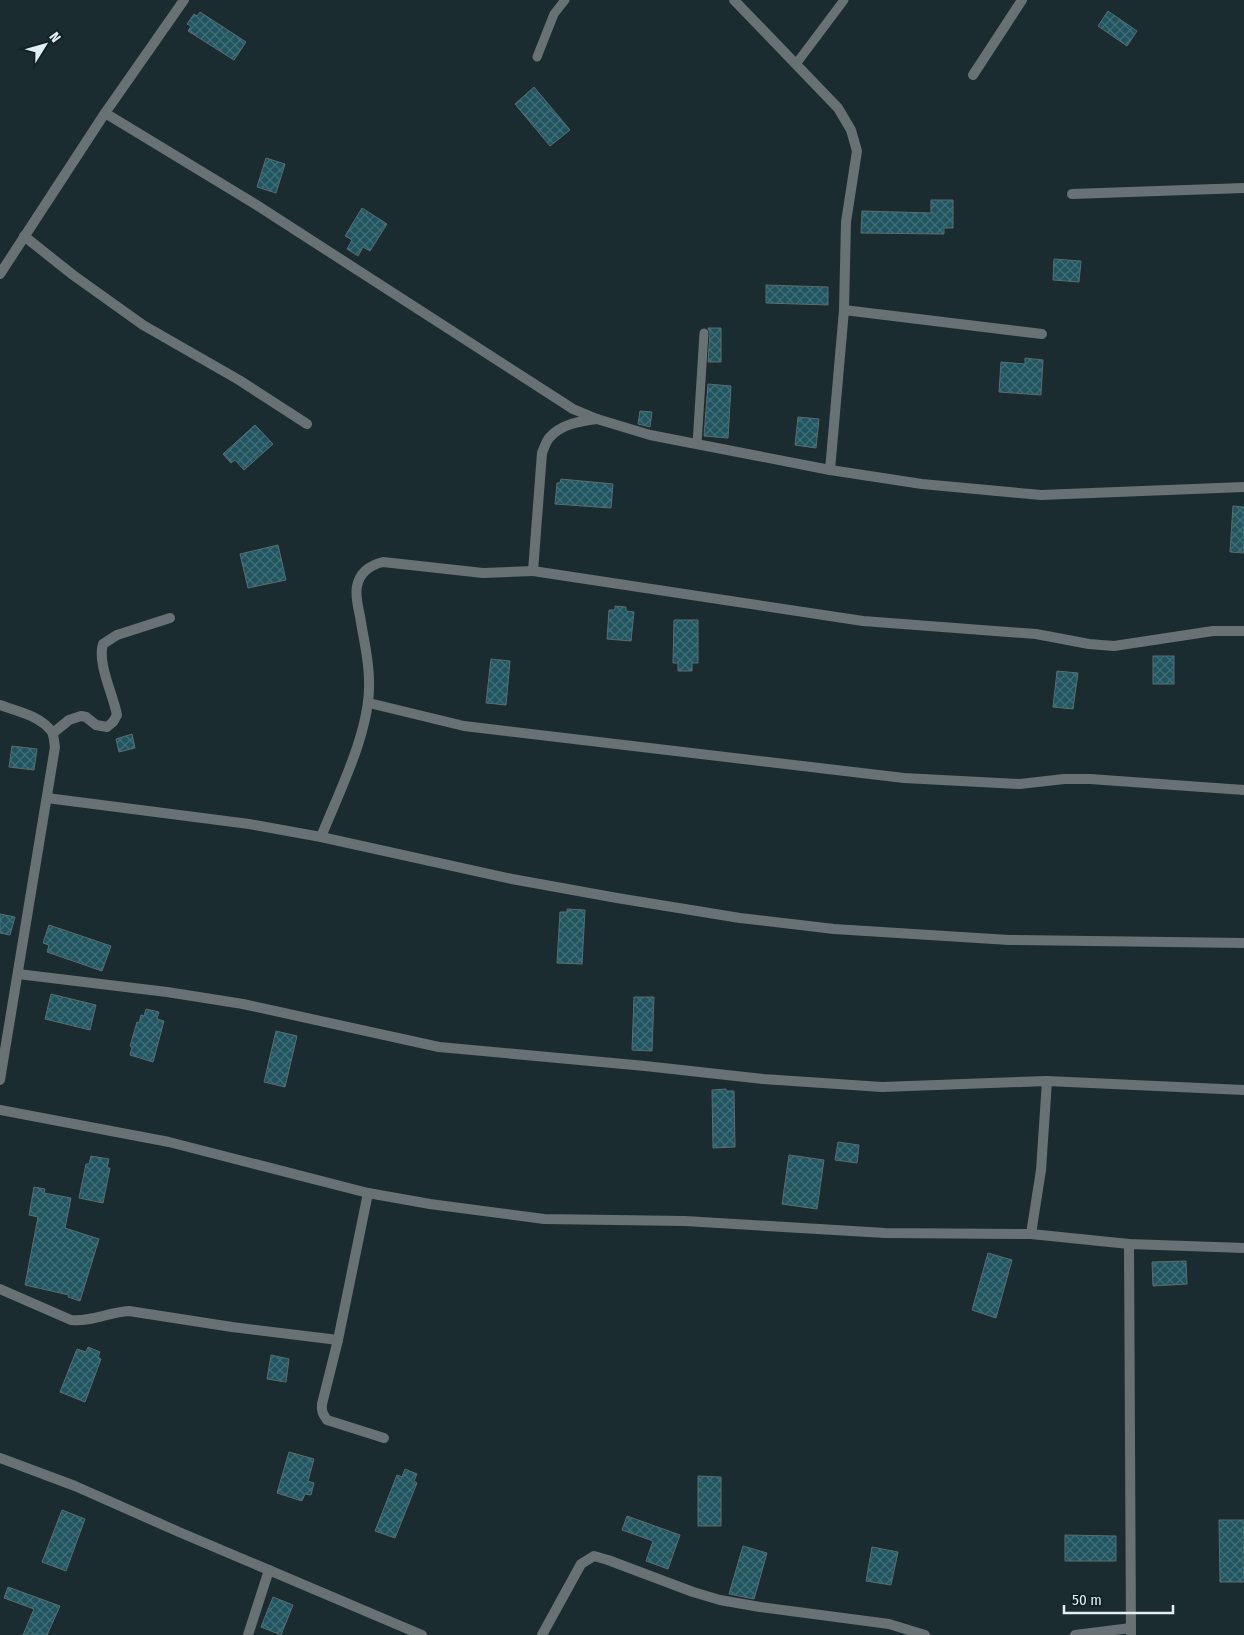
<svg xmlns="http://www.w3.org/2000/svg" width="1244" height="1635" font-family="'Fira Sans Condensed',sans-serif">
<defs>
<pattern id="building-cross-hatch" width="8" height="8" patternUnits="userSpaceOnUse" patternTransform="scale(1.25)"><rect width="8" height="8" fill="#215661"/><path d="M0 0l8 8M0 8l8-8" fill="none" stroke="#416f78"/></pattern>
</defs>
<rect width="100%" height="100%" fill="#1b2c30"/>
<g fill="url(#building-cross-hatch)" stroke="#596c70">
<path d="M1108 11 1137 31 1127 46 1098 26Z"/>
<path d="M200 12 246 42 234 60 188 31 191 26 187 24 194 14 197 16Z"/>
<path d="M534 87 570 130 550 146 515 104Z"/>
<path d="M266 158 285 164 276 193 257 187Z"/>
<path d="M931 200H953V228H944V234L861 233 862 211 931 213Z"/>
<path d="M362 208 387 224 370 251 363 247 358 256 347 249 352 240 345 236Z"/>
<path d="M1054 259 1081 261 1079 282 1053 280Z"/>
<path d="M766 285 828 287V305L766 303Z"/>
<path d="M708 328H721V362H708L710 333Z"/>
<path d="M1025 358 1043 360 1041 395 999 392 1001 362 1025 364Z"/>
<path d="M708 384 731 386 728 438 704 436Z"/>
<path d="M640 411 652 412 650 427 638 424Z"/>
<path d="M798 417 819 419 816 448 795 445Z"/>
<path d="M255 425 273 444 244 470 235 460 231 463 223 454Z"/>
<path d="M561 479 613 484 611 508 555 504 557 483H560Z"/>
<path d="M1233 506 1244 507V553L1230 552Z"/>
<path d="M278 545 286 580 248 588 240 554Z"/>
<path d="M615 606 626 607V611L634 612 631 641 607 639 609 610H615Z"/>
<path d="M674 620H698V663H692V671H678V663H673Z"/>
<rect x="1153" y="656" width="21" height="28"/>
<path d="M491 659 510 661 506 705 486 703Z"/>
<path d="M1057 671 1078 673 1073 709 1053 707Z"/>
<path d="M132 734 135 748 119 752 116 739Z"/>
<path d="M12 746 37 749 34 770 9 767Z"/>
<path d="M567 909 585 910 582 964 557 963 560 912H567Z"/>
<path d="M0 914 15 917 10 935 0 933Z"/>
<path d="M49 925 111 946 102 971 47 952 49 945 43 943Z"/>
<path d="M51 994 96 1005 90 1030 45 1019Z"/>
<path d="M634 997H654L652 1051 632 1050Z"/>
<path d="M146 1009 159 1012 157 1019 164 1021 153 1062 130 1055 132 1047 130 1046 137 1022 139 1023 141 1015 144 1016Z"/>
<path d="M276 1031 297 1036 285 1087 264 1082Z"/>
<path d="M726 1089V1091H734L735 1147 713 1148 712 1090Z"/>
<path d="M838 1142 859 1145 857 1163 835 1160Z"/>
<path d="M789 1155 824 1160 817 1209 782 1204Z"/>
<path d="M91 1156 109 1159 107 1168H110L103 1203 79 1198 86 1164H89Z"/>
<path d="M34 1187 45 1189 44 1193 71 1198 65 1228 99 1239 80 1301 68 1297 69 1295 25 1285 38 1217 29 1215Z"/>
<path d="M988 1253 1012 1260 996 1318 972 1310Z"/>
<path d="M1186 1261 1187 1284 1153 1286 1152 1262Z"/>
<path d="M88 1347 100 1352 98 1357 101 1359 85 1402 60 1392 77 1349 86 1352Z"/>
<path d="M271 1355 289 1359 286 1382 267 1379Z"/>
<path d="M289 1452 314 1459 308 1481 314 1483 311 1495 305 1494 302 1501 277 1493Z"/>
<path d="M405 1469 417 1474 414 1481 417 1483 395 1538 375 1531 397 1475 402 1477Z"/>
<path d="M698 1476 721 1477V1526H698Z"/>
<path d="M62 1510 85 1519 66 1571 42 1562Z"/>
<path d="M627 1516 680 1535 668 1569 646 1561 653 1541 622 1530Z"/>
<path d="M1219 1520H1244V1582H1220Z"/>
<path d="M1065 1535 1116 1536V1561H1065Z"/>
<path d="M743 1546 767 1553 754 1599 729 1594Z"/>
<path d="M872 1547 898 1552 891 1585 866 1581Z"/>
<path d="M8 1587 60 1606 47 1635H23L34 1609 4 1598Z"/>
<path d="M273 1597 293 1605 281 1635 261 1627Z"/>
</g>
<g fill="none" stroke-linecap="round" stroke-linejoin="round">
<g stroke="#687173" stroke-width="9">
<path d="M537 57 554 14 565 0"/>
<path d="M796 64 844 0"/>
<path d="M697 444 704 333"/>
</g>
<g stroke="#687173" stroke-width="10">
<path d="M734 0 838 108 851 130 857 151 846 222 844 310 830 470 922 484 1041 495 1244 487"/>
<path d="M973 75 1022 0"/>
<path d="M105 113 255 204 573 409 597 419 650 435 830 470"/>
<path d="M1072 194 1244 188"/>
<path d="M24 236 73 275 143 325 239 380 307 424"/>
<path d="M0 274 105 113 184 0"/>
<path d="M844 310 1042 334"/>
<path d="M597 419C580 421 561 424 549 438 546 442 544 448 542 453L533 571 863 621 1036 634 1089 644 1114 646 1213 631H1244"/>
<path d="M369 703 464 726 904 778 1020 784 1064 779H1090L1244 790"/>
<path d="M0 705C17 711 41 716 52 732 54 736 54 742 55 747L0 1080"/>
<path d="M53 733 69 720 81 716 86 717 96 725 107 727 113 722 117 715C113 694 97 663 103 644L117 635 170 618"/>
<path d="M47 798 249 824 321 837 512 879 617 898 740 918 834 929 1009 940 1244 943"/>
<path d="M321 837C339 792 371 730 369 681 369 659 363 637 360 616 358 607 355 595 357 586 360 571 371 565 383 562L483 573 533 571"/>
<path d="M18 974 167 992 243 1004 439 1047 645 1066 763 1079 882 1087 1047 1081 1244 1090"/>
<path d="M0 1110 169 1142 368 1193 430 1204 544 1219 685 1221 885 1233 1031 1234 1129 1244 1244 1248"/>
<path d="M1031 1234 1041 1170 1047 1081"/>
<path d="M1129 1244 1131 1635"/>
<path d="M0 1289 71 1320C92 1322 109 1312 129 1311L232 1327 338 1340 368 1193"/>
<path d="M338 1340 322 1404C321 1411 323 1414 327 1420L384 1438"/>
<path d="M0 1458 75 1486 179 1532 422 1635"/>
<path d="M248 1635 269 1570"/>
<path d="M542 1635 581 1564 594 1556 608 1560 693 1592 720 1600 760 1607 889 1624 925 1635"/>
<path d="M1075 1635 1131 1628"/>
</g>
</g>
<g transform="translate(45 45) rotate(53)" stroke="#112326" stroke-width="4" paint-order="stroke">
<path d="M0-4L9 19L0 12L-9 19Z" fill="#e3eef1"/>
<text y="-8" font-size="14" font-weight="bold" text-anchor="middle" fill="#e3eef1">N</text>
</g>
<path d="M1064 1605v8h109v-8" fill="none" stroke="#e3eef1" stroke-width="2.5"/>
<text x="1072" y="1605" font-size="15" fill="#e3eef1" stroke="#112326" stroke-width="4" paint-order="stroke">50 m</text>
</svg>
